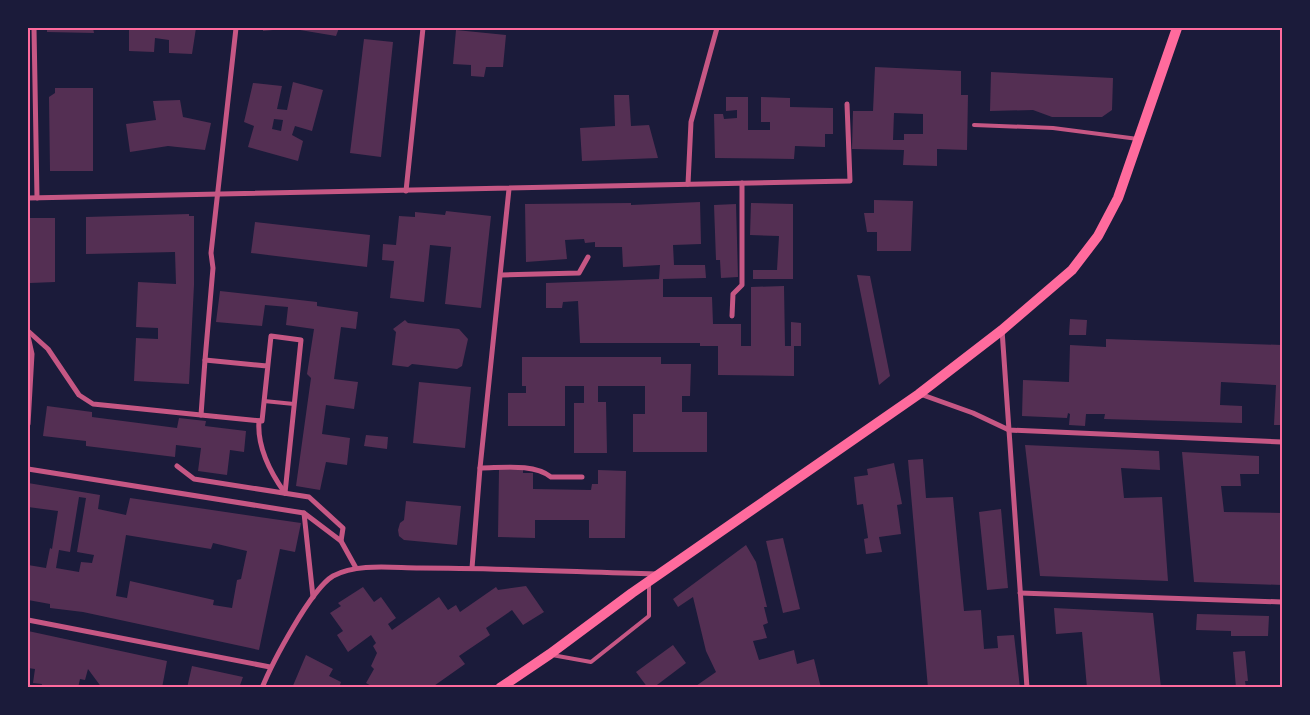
<svg xmlns="http://www.w3.org/2000/svg" width="1310" height="715" font-family="Helvetica,sans-serif">
<rect width="100%" height="100%" fill="#1b1b3a"/>
<g fill="#542f53" fill-rule="evenodd">
<path d="M47 28H93L94 33 47 32Z"/>
<path d="M129 28H196L192 54 169 53V40L155 38 154 52 129 51Z"/>
<path d="M263 28H283V29L263 31Z"/>
<path d="M288 28H339L336 36Z"/>
<path d="M456 30 506 35 503 67H486L484 77 471 76V65L453 64Z"/>
<path d="M364 39 393 42 381 157 350 153Z"/>
<path d="M875 67 961 71V95H968L967 150 937 149V166L903 165 904 150 852 149 853 111H873ZM894 113 923 114V134H904V140H893Z"/>
<path d="M991 72 1113 78 1112 110 1102 117H1052L1033 110 990 111Z"/>
<path d="M293 82 323 90 312 131 295 126 292 135 303 141 298 161 248 147 254 126 244 122 253 83 282 86 277 109 287 110ZM274 119 283 120 281 131 272 129Z"/>
<path d="M55 88H93V171H50L49 97 55 93Z"/>
<path d="M614 95H629L631 126 649 125 658 158 582 161 580 128 615 126Z"/>
<path d="M726 97H748V130H770V122H761V97L790 98V107L833 108V134H825V147L795 146 794 159 715 158 714 114H723L724 119 737 118V110L726 111Z"/>
<path d="M180 100 183 117 211 123 205 150 168 146 130 152 126 124 156 120 153 101Z"/>
<path d="M874 200 913 201 911 251H877V232H867L864 213H874Z"/>
<path d="M700 202 701 244 673 245 674 265H705L706 278 663 279V297H712L713 324H741V346H751V287L784 286 785 346H791V322L801 323V346H794V376L718 375V346H700V343H580L578 301 563 302 562 308H546V283L659 279 660 265 623 267 622 247H595V242L585 243 584 239 565 240 567 259 526 262 525 204 631 203V205Z"/>
<path d="M751 203 793 204V279H753V270H777L779 236 750 235Z"/>
<path d="M736 204 738 277 721 278 720 260H716L714 205Z"/>
<path d="M446 211 491 216 481 308 445 304 451 247 430 245 424 302 390 298 394 261 382 260 383 244 396 245 399 216 415 217V212L445 215Z"/>
<path d="M189 214V216H194V285L189 384 134 381 136 338 158 339V328L136 327 138 282 176 284 175 252 86 254V217Z"/>
<path d="M29 218H55V282L30 283Z"/>
<path d="M255 222 370 235 367 267 251 253Z"/>
<path d="M857 275 870 276 890 376 879 385Z"/>
<path d="M220 291 317 302V306L358 312 356 329 341 327 334 379 358 382 354 409 326 405 322 434 350 438 347 465 326 462 320 490 296 486 311 378 307 374 314 329 286 325 288 307 265 305 262 326 216 322Z"/>
<path d="M1070 319 1087 320 1086 335H1069Z"/>
<path d="M405 320 408 323 459 329 468 339 462 366 457 369 412 364 408 367 392 365 396 332 393 329Z"/>
<path d="M1106 339 1282 345V425H1274L1276 385 1221 382 1220 405 1242 406V423L1104 419 1105 414H1086L1085 426 1069 425 1070 414 1068 413 1067 418 1022 416 1023 380 1069 382 1070 345 1106 347Z"/>
<path d="M522 357H661V364H691L690 396H682V412H707V452H633V414H645V386H598V402H606L607 453H574V403H584V386H565V426H508V393H526V386H522Z"/>
<path d="M419 382 471 387 465 448 413 443Z"/>
<path d="M47 406 92 412V417L177 428 179 418 206 421 205 426 246 431 244 452 230 450 227 475 198 471 201 448 176 445 175 457 86 446V441L43 436Z"/>
<path d="M366 435 388 437 387 449 364 446Z"/>
<path d="M1025 445 1159 451 1160 470 1121 468 1124 498 1162 497 1168 581 1040 576Z"/>
<path d="M1182 452 1259 456V474H1240L1241 486H1221L1224 512 1282 513V585L1194 582Z"/>
<path d="M923 459 926 498 953 497 964 611 981 610 984 649 998 648 997 636 1014 635 1020 688H928L908 460Z"/>
<path d="M894 463 902 504 897 505 901 534 879 537 882 552 866 554 864 539 868 538 863 504 857 505 854 477 868 475 867 469Z"/>
<path d="M499 470H523V473H533V489L591 490 592 484H598V470L626 471 625 538H589V520H535V538L498 537Z"/>
<path d="M28 483 100 495 98 509 126 515 130 498 301 523 295 552 280 549 259 650 83 612 50 608V604L28 600V565L46 568 50 548 52 549 58 511 28 507ZM79 497 86 498 77 552 94 555 92 563 81 562 79 572 56 568 59 550 70 552ZM126 535 211 549 213 543 247 551 241 579 237 580 232 608 213 605 214 600 130 581 127 598 116 596Z"/>
<path d="M406 501 461 506 457 545 404 540 399 536 398 530 400 523 404 520Z"/>
<path d="M1001 509 1008 588 987 590 979 512Z"/>
<path d="M783 538 800 609 783 613 766 541Z"/>
<path d="M746 545 756 562 767 607H764L768 623 763 625 767 638 753 641 759 660 794 650 797 664 814 659 821 688H693L716 672 706 651 693 597 678 607 673 599Z"/>
<path d="M526 586 544 612 523 625 512 610 486 628 490 635 459 656 465 664 431 688H375L366 683 374 669 371 666 377 653 373 646 376 643 371 635 348 652 337 635 343 631 330 613 341 606 338 603 363 587 374 602 381 597 396 618 388 624 392 630 439 597 448 610 456 605 460 612 496 587 498 590Z"/>
<path d="M1054 608 1153 613 1161 688H1087L1082 632 1056 634Z"/>
<path d="M1197 614 1269 616 1268 636H1231V631L1196 630Z"/>
<path d="M28 631 167 661 162 688H102L88 669 85 680 80 679 78 688H41L42 684 33 683 35 669 28 668Z"/>
<path d="M673 645 686 663 653 688H648L636 672Z"/>
<path d="M1245 651 1248 681H1245L1246 688H1236L1233 652Z"/>
<path d="M306 655 333 669 329 676 341 682 339 688H292Z"/>
<path d="M192 666 243 677 239 688H187Z"/>
</g>
<g fill="none" stroke-linecap="round" stroke-linejoin="round">
<g stroke="#c65784" stroke-width="4">
<path d="M974 125 1053 128 1138 139"/>
<path d="M264 401 294 404"/>
<path d="M552 655 591 662 649 616V582"/>
</g>
<g stroke="#c65784" stroke-width="5">
<path d="M34 28 37 198"/>
<path d="M688 184 691 122 717 28"/>
<path d="M406 191 423 28"/>
<path d="M28 198 850 181 847 104"/>
<path d="M502 275 579 273 588 257"/>
<path d="M732 316 733 294 742 285V183"/>
<path d="M1002 330 1027 688"/>
<path d="M28 331 48 349 79 395 93 404 201 415"/>
<path d="M28 336 32 354 28 424"/>
<path d="M205 360 213 268 211 253 236 28"/>
<path d="M267 366 205 360 201 415 262 421 271 336 301 340 285 493"/>
<path d="M920 394 973 413 1009 430 1282 442"/>
<path d="M259 421C257 447 270 472 285 493"/>
<path d="M177 466 194 479 309 497 343 528 341 541"/>
<path d="M480 468C502 468 533 463 551 477H582"/>
<path d="M28 469 304 513 341 541 356 568"/>
<path d="M304 513 313 597"/>
<path d="M472 568 480 468 509 189"/>
<path d="M1020 593 1282 602"/>
<path d="M28 620 270 667"/>
<path d="M262 688C272 663 311 589 333 576 358 563 392 568 420 568 498 568 577 572 656 574"/>
</g>
<path stroke="#ff6b9d" stroke-width="10" d="M500 688 550 654 632 593 919 394 1002 330 1072 270 1098 236 1118 198 1177 28"/>
</g>
<rect width="1310" height="715" fill="none" stroke="#1b1b3a" stroke-width="58"/>
<rect x="29" y="29" width="1252" height="657" fill="none" stroke="#ff6b9d" stroke-width="2"/>
</svg>
